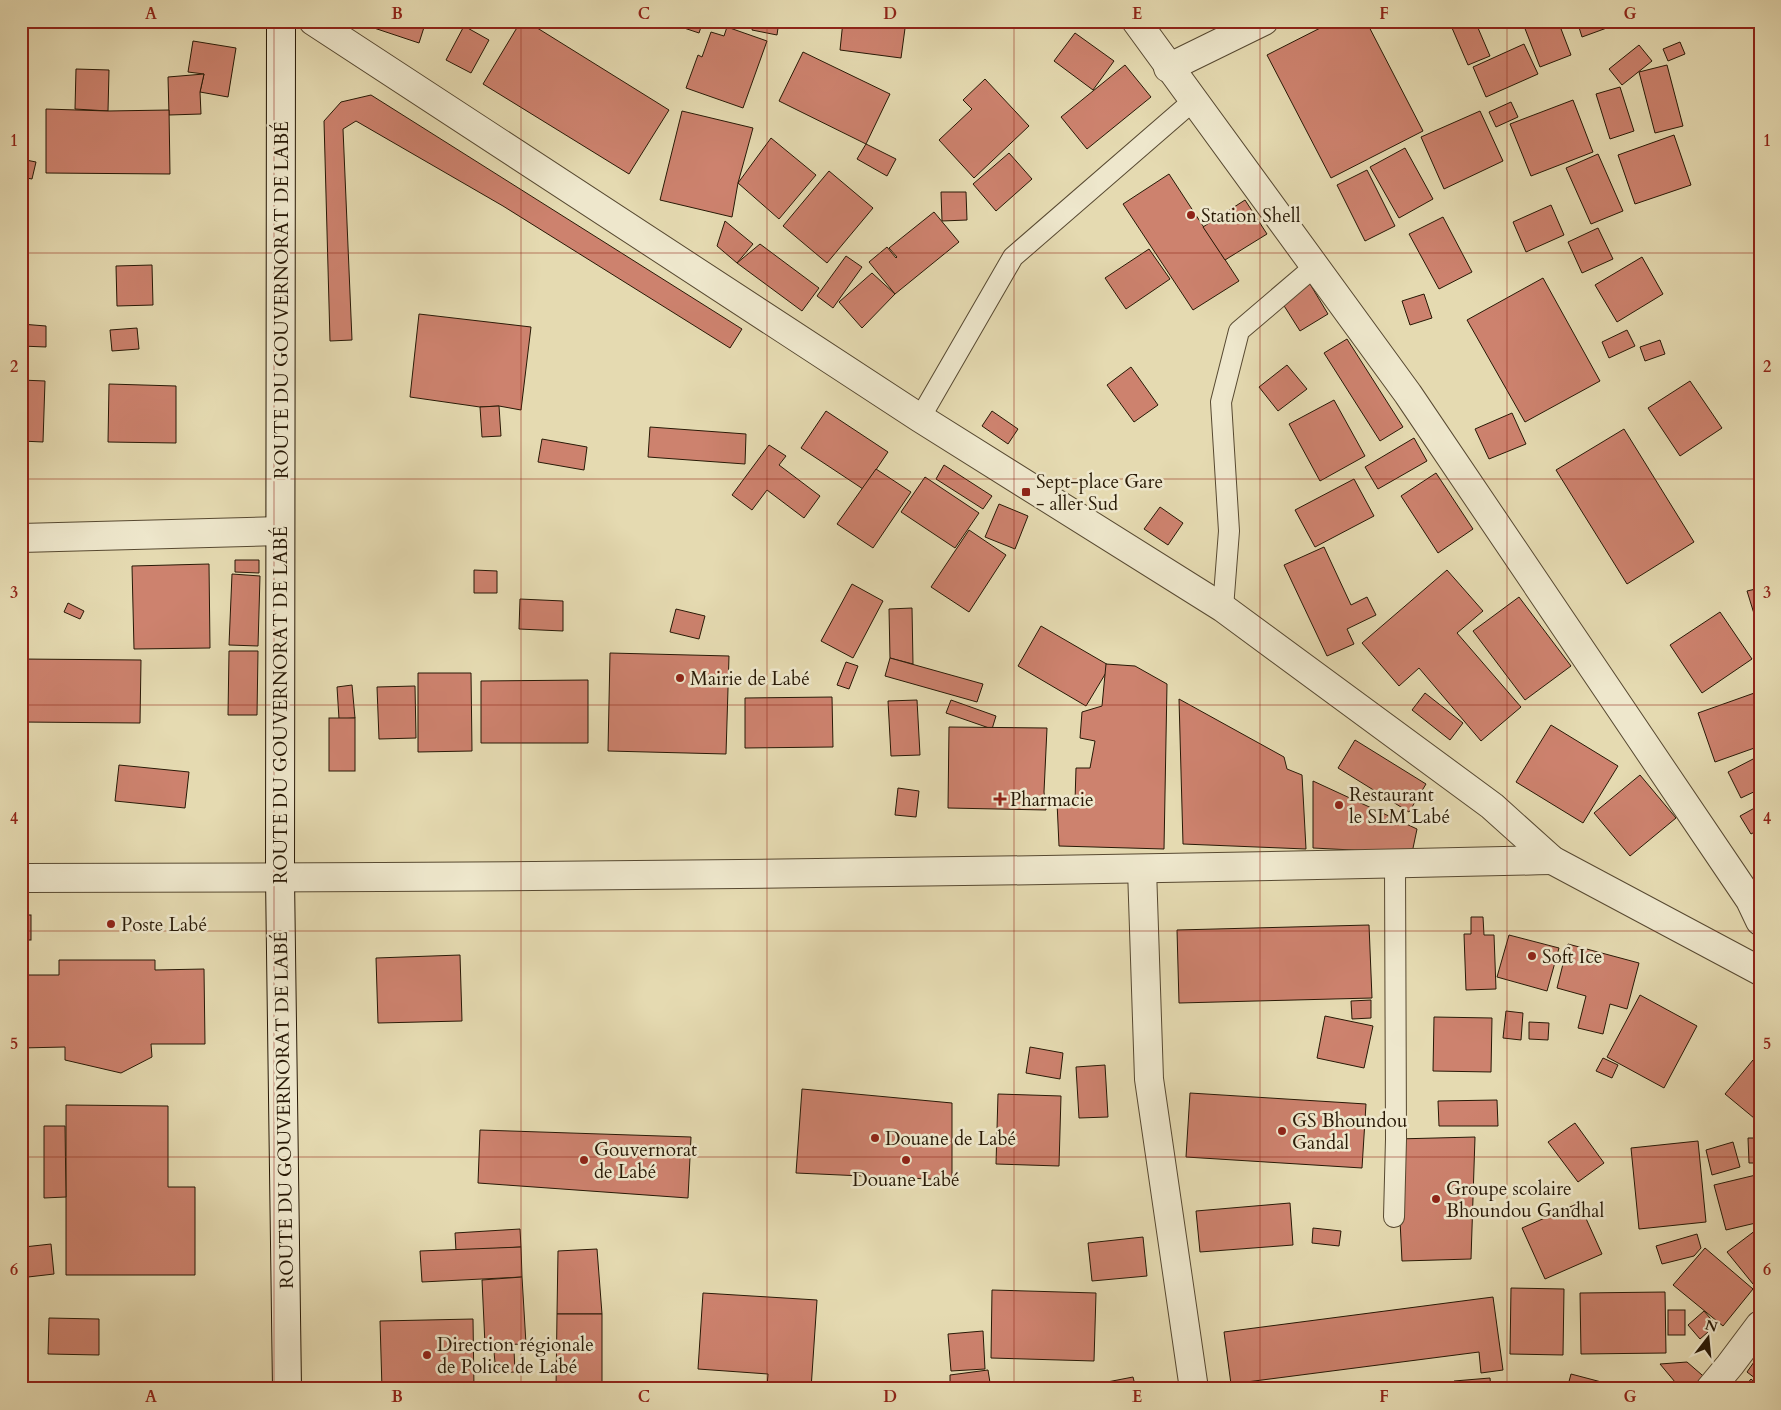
<svg xmlns="http://www.w3.org/2000/svg" width="1781" height="1410" font-family="Cardo,serif">
<rect width="100%" height="100%" fill="#e5dab1"/>
<filter id="stains"><feTurbulence type="fractalNoise" baseFrequency=".004" numOctaves="4"/><feColorMatrix values="0 0 0 0 .2 0 0 0 0 .09 0 0 0 0 .02 0 0 0 .5 -.17"/></filter>
<radialGradient id="worn" r=".72"><stop offset=".6" stop-color="#630" stop-opacity="0"/><stop offset="1" stop-color="#630" stop-opacity=".3"/></radialGradient>
<g fill="#cd826e" stroke="#281906">
<path d="M367 21H426L419 43 365 25Z"/>
<path d="M521 21H526L669 110 629 174 483 84Z"/>
<path d="M686 21H703L699 33 684 28Z"/>
<path d="M754 21H779L777 35 752 30Z"/>
<path d="M843 21H906L901 58 840 50Z"/>
<path d="M1334 21H1366L1423 131 1331 178 1267 55Z"/>
<path d="M1449 21H1475L1490 56 1468 65Z"/>
<path d="M1522 21H1558L1571 55 1540 67Z"/>
<path d="M1577 21H1626L1582 37Z"/>
<path d="M464 26 489 40 471 73 446 60Z"/>
<path d="M727 27 767 41 743 108 686 88 698 55 702 57 711 32 724 36Z"/>
<path d="M1075 33 1114 61 1093 90 1054 61Z"/>
<path d="M193 41 236 48 228 97 200 92 204 74 188 72Z"/>
<path d="M1680 42 1685 54 1668 61 1663 49Z"/>
<path d="M1524 44 1538 74 1486 97 1473 67Z"/>
<path d="M1639 45 1652 61 1622 85 1609 69Z"/>
<path d="M803 52 890 94 866 144 779 101Z"/>
<path d="M1125 65 1151 97 1087 149 1061 117Z"/>
<path d="M1667 65 1683 126 1655 133 1639 72Z"/>
<path d="M76 69 109 70 108 111 75 109Z"/>
<path d="M204 74 200 92 201 114 169 115 168 77Z"/>
<path d="M985 79 1029 126 974 178 939 140 972 109 963 100Z"/>
<path d="M1620 87 1634 131 1610 139 1596 94Z"/>
<path d="M371 95 742 329 730 348 503 206 356 121 343 129 352 340 330 341 324 121 341 102Z"/>
<path d="M1573 100 1593 152 1531 176 1510 124Z"/>
<path d="M1511 102 1518 117 1496 127 1489 112Z"/>
<path d="M46 109 108 111 169 110 170 174 46 173Z"/>
<path d="M682 111 753 128 738 183 732 217 660 200Z"/>
<path d="M1480 111 1503 161 1444 189 1421 137Z"/>
<path d="M1674 135 1691 185 1635 204 1618 155Z"/>
<path d="M771 138 816 175 779 219 738 183Z"/>
<path d="M866 144 896 159 887 176 857 159Z"/>
<path d="M1405 148 1433 199 1399 218 1370 167Z"/>
<path d="M1009 153 1032 179 996 211 973 184Z"/>
<path d="M1598 154 1623 211 1591 224 1566 168Z"/>
<path d="M21 159 36 162 32 179 21 177Z"/>
<path d="M1367 170 1395 226 1365 241 1337 185Z"/>
<path d="M829 171 873 208 827 263 783 226Z"/>
<path d="M1169 174 1239 281 1193 310 1123 204Z"/>
<path d="M941 192H966L967 220 942 221Z"/>
<path d="M1245 200 1267 234 1225 260 1203 227Z"/>
<path d="M1551 205 1564 235 1526 252 1513 222Z"/>
<path d="M934 212 959 242 895 294 869 262 887 247 896 258 897 257 889 248Z"/>
<path d="M1443 217 1472 272 1439 289 1409 234Z"/>
<path d="M725 221 753 244 737 263 717 246Z"/>
<path d="M1598 228 1613 259 1582 273 1568 242Z"/>
<path d="M760 244 819 288 802 311 737 263Z"/>
<path d="M1149 249 1170 279 1126 309 1105 278Z"/>
<path d="M846 256 862 267 833 308 817 296Z"/>
<path d="M1642 257 1663 294 1617 322 1595 285Z"/>
<path d="M152 265 153 305 117 306 116 266Z"/>
<path d="M872 273 895 294 862 328 839 302Z"/>
<path d="M1543 278 1600 381 1525 422 1467 320Z"/>
<path d="M1310 284 1328 314 1300 331 1281 301Z"/>
<path d="M1424 294 1432 318 1410 325 1402 301Z"/>
<path d="M419 314 531 327 521 410 499 406 480 407 410 397Z"/>
<path d="M21 324 46 326V347L21 346Z"/>
<path d="M137 328 139 349 112 351 110 330Z"/>
<path d="M1627 330 1635 346 1609 358 1602 342Z"/>
<path d="M1347 339 1403 427 1380 441 1324 353Z"/>
<path d="M1660 340 1665 354 1645 361 1640 347Z"/>
<path d="M1287 365 1307 389 1278 411 1259 387Z"/>
<path d="M1131 367 1158 405 1134 422 1107 385Z"/>
<path d="M21 380 45 381 43 442 21 441Z"/>
<path d="M1690 381 1722 428 1680 456 1648 408Z"/>
<path d="M109 384 176 386V443L108 442Z"/>
<path d="M1334 400 1365 456 1320 481 1289 424Z"/>
<path d="M499 406 501 436 482 437 480 407Z"/>
<path d="M826 411 888 452 863 489 801 448Z"/>
<path d="M992 411 1018 429 1008 444 982 426Z"/>
<path d="M1512 413 1526 444 1489 459 1475 429Z"/>
<path d="M650 427 746 434 745 464 648 457Z"/>
<path d="M1624 429 1694 542 1627 584 1556 470Z"/>
<path d="M1414 438 1427 461 1378 489 1365 467Z"/>
<path d="M542 439 587 447 584 470 538 462Z"/>
<path d="M769 445 786 456 779 465 820 496 804 518 767 490 752 510 732 495Z"/>
<path d="M944 465 992 496 983 509 936 479Z"/>
<path d="M876 469 911 492 873 548 837 524Z"/>
<path d="M1436 473 1473 529 1438 553 1401 496Z"/>
<path d="M925 477 979 513 955 548 901 512Z"/>
<path d="M1354 479 1374 516 1315 547 1295 510Z"/>
<path d="M999 504 1028 516 1015 549 985 537Z"/>
<path d="M1160 507 1183 523 1168 545 1144 529Z"/>
<path d="M969 530 1006 555 969 612 931 587Z"/>
<path d="M1324 547 1351 605 1367 597 1376 615 1347 629 1354 644 1327 656 1284 565Z"/>
<path d="M235 560H259V573L235 572Z"/>
<path d="M209 564 210 648 134 649 132 566Z"/>
<path d="M474 570 497 571V593H474Z"/>
<path d="M1447 570 1483 611 1457 633 1521 707 1481 741 1419 668 1399 686 1362 643Z"/>
<path d="M232 574 260 576 258 646 229 645Z"/>
<path d="M852 584 883 601 853 658 821 641Z"/>
<path d="M1760 588V633L1747 591Z"/>
<path d="M1519 597 1571 666 1525 700 1473 631Z"/>
<path d="M520 599 563 601V631L519 629Z"/>
<path d="M68 603 84 611 80 619 64 612Z"/>
<path d="M912 608 913 664 890 658 889 609Z"/>
<path d="M676 609 705 616 699 639 670 632Z"/>
<path d="M1720 612 1752 659 1702 693 1670 645Z"/>
<path d="M1041 626 1110 666 1086 706 1018 666Z"/>
<path d="M229 651H258L257 715H228Z"/>
<path d="M610 653 729 656 726 754 608 751Z"/>
<path d="M890 658 983 684 977 702 885 676Z"/>
<path d="M21 659 141 660 140 723 21 722Z"/>
<path d="M846 662 858 666 849 689 837 685Z"/>
<path d="M1106 664 1135 666 1167 684 1164 849 1059 846 1057 802 1075 801 1076 768H1090L1095 741 1080 738 1082 712 1102 706Z"/>
<path d="M418 673H471L472 751 418 752Z"/>
<path d="M588 680V743H481V681Z"/>
<path d="M352 685 355 718 339 719 337 687Z"/>
<path d="M415 686 416 738 379 739 377 687Z"/>
<path d="M1760 691V746L1715 762 1698 713Z"/>
<path d="M1425 693 1463 723 1450 740 1412 710Z"/>
<path d="M832 697 833 747 745 748V698Z"/>
<path d="M1179 699 1284 757 1287 769 1302 775 1306 849 1183 844Z"/>
<path d="M917 700 920 755 891 756 888 701Z"/>
<path d="M951 700 996 716 992 729 946 713Z"/>
<rect x="329" y="718" width="26" height="53"/>
<path d="M1551 725 1618 766 1583 823 1516 782Z"/>
<path d="M949 727 1047 728 1044 792 1046 810 948 808Z"/>
<path d="M1355 740 1426 784 1409 812 1338 768Z"/>
<path d="M1755 758 1760 767V789L1741 798 1728 772Z"/>
<path d="M119 765 189 772 185 808 115 801Z"/>
<path d="M1640 775 1676 818 1630 856 1594 813Z"/>
<path d="M1313 781 1417 829 1412 853 1313 848Z"/>
<path d="M898 788 919 791 916 817 895 815Z"/>
<path d="M1760 805V829L1751 834 1740 816Z"/>
<rect x="21" y="915" width="10" height="25"/>
<path d="M1471 917H1483L1484 935H1494L1496 989 1466 990 1464 934H1471Z"/>
<path d="M1369 925 1372 998 1179 1003 1177 930Z"/>
<path d="M1509 935 1559 948 1547 991 1497 977Z"/>
<path d="M1568 944 1639 963 1627 1009 1610 1004 1603 1034 1578 1028 1586 996 1557 988Z"/>
<path d="M460 955 462 1021 378 1023 376 958Z"/>
<path d="M59 960H155V970L204 969 205 1044H151L152 1057 121 1073 65 1060V1047L21 1048V975H59Z"/>
<path d="M1640 995 1697 1026 1664 1088 1607 1057Z"/>
<path d="M1371 1000V1018L1352 1019 1351 1001Z"/>
<path d="M1506 1011 1523 1013 1521 1040 1503 1038Z"/>
<path d="M1325 1016 1373 1026 1364 1068 1317 1058Z"/>
<path d="M1434 1017 1492 1018 1491 1072 1433 1071Z"/>
<path d="M1529 1022 1549 1023 1548 1040 1529 1039Z"/>
<path d="M1030 1047 1063 1053 1060 1079 1026 1073Z"/>
<path d="M1603 1058 1618 1065 1612 1078 1596 1071Z"/>
<path d="M1753 1060 1760 1066V1123L1725 1094Z"/>
<path d="M1105 1065 1108 1117 1079 1118 1076 1067Z"/>
<path d="M802 1089 952 1103V1180L796 1173Z"/>
<path d="M1190 1093 1366 1104 1362 1168 1186 1157Z"/>
<path d="M998 1094 1061 1096 1059 1166 996 1164Z"/>
<path d="M1497 1100 1498 1126H1439L1438 1101Z"/>
<path d="M66 1105 168 1106V1187H195V1275H66Z"/>
<path d="M1575 1123 1604 1163 1578 1182 1548 1142Z"/>
<path d="M44 1126H65L66 1197 44 1198Z"/>
<path d="M480 1130 691 1137 688 1198 478 1183Z"/>
<path d="M1475 1137 1471 1259 1402 1261 1396 1139Z"/>
<path d="M1748 1138H1760V1163H1749Z"/>
<path d="M1698 1141 1706 1222 1639 1229 1631 1148Z"/>
<path d="M1733 1142 1740 1167 1712 1175 1706 1150Z"/>
<path d="M1760 1174V1222L1726 1230 1714 1185Z"/>
<path d="M1290 1203 1293 1245 1200 1252 1196 1211Z"/>
<path d="M1579 1203 1602 1254 1545 1279 1522 1228Z"/>
<path d="M1760 1227V1279L1753 1284 1727 1252Z"/>
<path d="M1313 1228 1341 1231 1339 1246 1312 1243Z"/>
<path d="M520 1229 521 1247 456 1251 455 1233Z"/>
<path d="M1697 1234 1701 1248 1694 1256 1662 1264 1656 1246Z"/>
<path d="M1143 1237 1147 1276 1092 1281 1088 1243Z"/>
<path d="M51 1244 54 1274 28 1277 24 1247Z"/>
<path d="M521 1247 522 1277 422 1282 420 1251Z"/>
<path d="M1705 1248 1753 1289 1723 1326 1673 1285Z"/>
<path d="M597 1249 602 1314H557L558 1251Z"/>
<path d="M522 1277 526 1344 485 1345 482 1280Z"/>
<path d="M1511 1288 1564 1289 1563 1355 1510 1354Z"/>
<path d="M992 1290 1096 1293 1094 1361 991 1358Z"/>
<path d="M1665 1292 1666 1353 1581 1354 1580 1293Z"/>
<path d="M703 1293 817 1300 811 1389 767 1386 768 1374 698 1369Z"/>
<path d="M1493 1297 1503 1370 1481 1373 1479 1352 1231 1384 1224 1332Z"/>
<rect x="1668" y="1310" width="17" height="25"/>
<path d="M1704 1311 1716 1325 1700 1339 1688 1325Z"/>
<path d="M557 1314H602V1389H556Z"/>
<path d="M49 1318 99 1319V1355L48 1354Z"/>
<path d="M473 1319 474 1389H382L380 1321Z"/>
<path d="M983 1331 985 1369 951 1371 948 1334Z"/>
<path d="M514 1350 515 1372 496 1373 494 1352Z"/>
<path d="M1687 1362 1709 1381 1702 1389H1669L1675 1382 1660 1364Z"/>
<path d="M1754 1362 1760 1366V1382L1747 1372Z"/>
<path d="M988 1370 991 1389H950V1375Z"/>
<path d="M1571 1374 1628 1389H1567Z"/>
<path d="M1133 1377 1136 1389H1071Z"/>
<path d="M1490 1378 1491 1389H1454V1381Z"/>
<path d="M1751 1379 1760 1387V1389H1743Z"/>
<path d="M1260 1382V1389H1225V1387Z"/>
</g>
<g fill="none" stroke-linecap="round" stroke-linejoin="round">
<defs>
<g id="lane">
<path d="M920 418 1013 257 1193 101"/>
<path d="M1223 608 1229 531 1221 402 1239 331 1314 267"/>
<path d="M1394 1217 1396 1139 1395 864"/>
</g>
<g id="street">
<path d="M313 21 920 418 1223 608 1492 806 1552 860 1760 971"/>
<path d="M1136 21 1408 394 1750 900 1760 921"/>
<path d="M1168 68 1264 21"/>
<path d="M21 538 280 531"/>
<path d="M1142 869 1149 1079 1194 1389"/>
<path d="M21 878C532 878 1042 872 1552 860"/>
<path d="M1710 1389 1730 1365 1760 1325"/>
</g>
<path id="secondary" d="M281 21 280 878 287 1389"/>
</defs>
<use href="#lane" stroke="#574931" stroke-width="22"/>
<use href="#street" stroke="#574931" stroke-width="30"/>
<use href="#secondary" stroke="#281906" stroke-width="30"/>
<use href="#lane" stroke="#eee7cc" stroke-width="20"/>
<use href="#street" stroke="#eee7cc" stroke-width="28"/>
<use href="#secondary" stroke="#eee7cc" stroke-width="28"/>
</g>
<path fill="none" stroke="#8f2418" stroke-width="1" stroke-opacity="0.55" d="M274 21V1389M521 21V1389M767 21V1389M1014 21V1389M1260 21V1389M1507 21V1389M21 253H1760M21 479H1760M21 705H1760M21 931H1760M21 1157H1760"/>
<g fill="#8f2418" stroke="#eee7cc" stroke-width="2">
<circle cx="1191" cy="215" r="5"/>
<rect x="1021" y="487" width="10" height="10" rx="2.5"/>
<circle cx="680" cy="678" r="5"/>
<path d="M997.5 791.5h5v5h5v5h-5v5h-5v-5h-5v-5h5z"/>
<circle cx="1339" cy="805" r="5"/>
<circle cx="111" cy="924" r="5"/>
<circle cx="1532" cy="956" r="5"/>
<circle cx="1282" cy="1131" r="5"/>
<circle cx="875" cy="1138" r="5"/>
<circle cx="584" cy="1160" r="5"/>
<circle cx="906" cy="1160" r="5"/>
<circle cx="1436" cy="1199" r="5"/>
<circle cx="427" cy="1355" r="5"/>
</g>
<g text-anchor="middle" stroke-width="5" stroke-linejoin="round" paint-order="stroke">
<g font-size="19" fill="#281906" stroke="#eee7cc" text-anchor="start">
<text x="1201" y="222">Station Shell</text>
<text x="1036" y="488">Sept-place Gare<tspan x="1036" dy="22">- aller Sud</tspan></text>
<text x="690" y="685">Mairie de Labé</text>
<text x="1349" y="801">Restaurant<tspan x="1349" dy="22">le SLM Labé</tspan></text>
<text x="1010" y="806">Pharmacie</text>
<text x="121" y="931">Poste Labé</text>
<text x="1542" y="963">Soft Ice</text>
<text x="1292" y="1127">GS Bhoundou<tspan x="1292" dy="22">Gandal</tspan></text>
<text x="885" y="1145">Douane de Labé</text>
<text x="594" y="1156">Gouvernorat<tspan x="594" dy="22">de Labé</tspan></text>
<text x="906" y="1186" text-anchor="middle">Douane Labé</text>
<text x="1446" y="1195">Groupe scolaire<tspan x="1446" dy="22">Bhoundou Gandhal</tspan></text>
<text x="437" y="1351">Direction régionale<tspan x="437" dy="22">de Police de Labé</tspan></text>
</g>
<g font-size="19" fill="#281906" stroke="#eee7cc">
<text transform="translate(281 300) rotate(-90)" y="7">ROUTE DU GOUVERNORAT DE LABÉ</text>
<text transform="translate(280 705) rotate(-90)" y="7">ROUTE DU GOUVERNORAT DE LABÉ</text>
<text transform="translate(283 1110) rotate(-91)" y="7">ROUTE DU GOUVERNORAT DE LABÉ</text>
</g>
</g>
<rect width="1781" height="1410" fill="none" stroke="#e5dab1" stroke-width="55"/>
<g transform="translate(1708 1338) rotate(16)" stroke="#eee7cc" stroke-width="4" paint-order="stroke">
<path d="M0-4L9 19L0 12L-9 19Z" fill="#281906"/>
<text y="-8" font-size="14" font-weight="bold" text-anchor="middle" fill="#281906">N</text>
</g>
<rect x="28" y="28" width="1726" height="1354" fill="none" stroke="#8f2418" stroke-width="2"/>
<g font-size="16" text-anchor="middle" font-weight="bold" fill="#8f2418">
<text x="151" y="19">A</text>
<text x="397" y="19">B</text>
<text x="644" y="19">C</text>
<text x="890" y="19">D</text>
<text x="1137" y="19">E</text>
<text x="1384" y="19">F</text>
<text x="1630" y="19">G</text>
<text x="14" y="146">1</text>
<text x="1767" y="146">1</text>
<text x="14" y="372">2</text>
<text x="1767" y="372">2</text>
<text x="14" y="598">3</text>
<text x="1767" y="598">3</text>
<text x="14" y="824">4</text>
<text x="1767" y="824">4</text>
<text x="14" y="1049">5</text>
<text x="1767" y="1049">5</text>
<text x="14" y="1275">6</text>
<text x="1767" y="1275">6</text>
<text x="151" y="1402">A</text>
<text x="397" y="1402">B</text>
<text x="644" y="1402">C</text>
<text x="890" y="1402">D</text>
<text x="1137" y="1402">E</text>
<text x="1384" y="1402">F</text>
<text x="1630" y="1402">G</text>
</g>
<rect width="100%" height="100%" filter="url(#stains)"/>
<rect width="100%" height="100%" fill="url(#worn)"/>
</svg>
